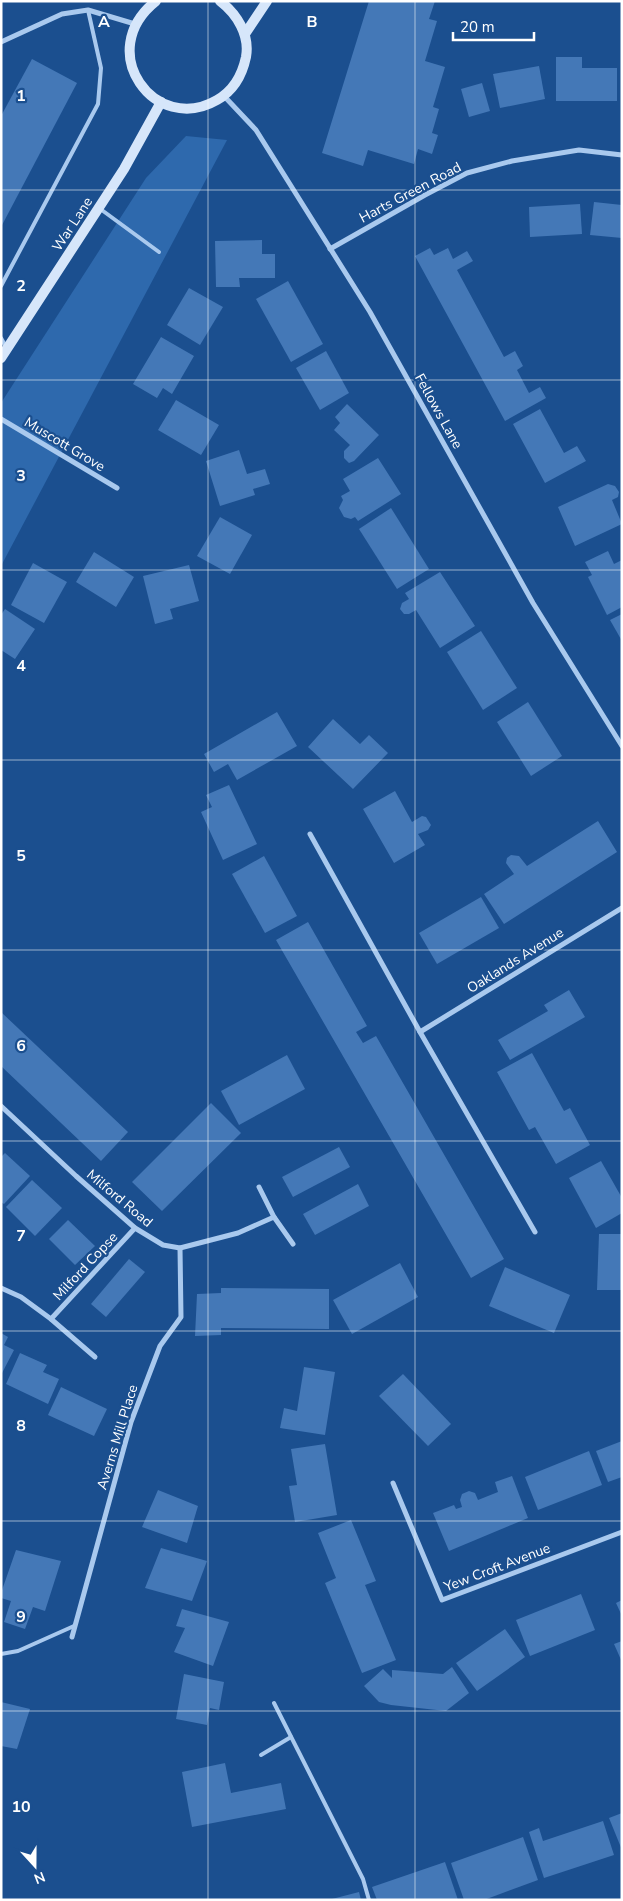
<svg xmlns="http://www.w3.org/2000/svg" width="623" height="1901" font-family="'Nunito Sans',sans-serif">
<rect width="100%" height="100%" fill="#1b4f8f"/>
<path fill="#2e69ad" d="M186 136 227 140 1 566V403L146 178Z"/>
<g fill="#4478b7">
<path d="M369 1H435L429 19 437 21 425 61 445 67 433 107 439 109 432 133 438 135 432 154 418 149 414 164 368 150 363 166 322 153Z"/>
<path d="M556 57H582V68H617V101H556Z"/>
<path d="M32 59 77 83 1 227V116Z"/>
<path d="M539 66 545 99 500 108 493 74Z"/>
<path d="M482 83 490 111 469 117 461 89Z"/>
<path d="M594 202 622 205V238L590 235Z"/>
<path d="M580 204 582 234 530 237 529 207Z"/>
<path d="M262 240V254H275V278H239L240 287H216L215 241Z"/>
<path d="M430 248 434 255 448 248 453 259 467 251 473 261 457 270 504 357 515 351 523 366 517 370 529 393 540 387 546 398 505 421 415 256Z"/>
<path d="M288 281 323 344 291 362 256 299Z"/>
<path d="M189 288 223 307 200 345 167 325Z"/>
<path d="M161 337 194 356 172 394 163 388 157 398 133 384Z"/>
<path d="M326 351 349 393 320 410 296 368Z"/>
<path d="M176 400 219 425 201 455 158 430Z"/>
<path d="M347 404 379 435 354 461 349 463 344 458V451L350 445 334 430 340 423 335 417Z"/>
<path d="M540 409 564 453 577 446 586 461 545 483 513 424Z"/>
<path d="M239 450 247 474 265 469 270 484 253 489 255 495 220 506 206 461Z"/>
<path d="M378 458 401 494 358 521 355 517 351 519 344 517 339 508 343 500 341 496 350 491 343 479Z"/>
<path d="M608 484 615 486 619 492 618 497 612 500 622 524 575 546 558 507Z"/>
<path d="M391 508 429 569 397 589 359 529Z"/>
<path d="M220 517 252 535 230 574 197 556Z"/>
<path d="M608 551 614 564 622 560V607L607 615 588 577 592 575 585 562Z"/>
<path d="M94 552 134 577 116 607 76 582Z"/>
<path d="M33 563 67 582 44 623 11 605Z"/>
<path d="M189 565 199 601 170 609 173 619 155 624 143 576Z"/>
<path d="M440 572 475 626 440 648 416 610 409 614H404L400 609 402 603 409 599 405 593Z"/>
<path d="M5 609 35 629 15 659 1 650V615Z"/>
<path d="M622 614V641L610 620Z"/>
<path d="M481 631 517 688 483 710 447 652Z"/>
<path d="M528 702 562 756 531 776 497 722Z"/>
<path d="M277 712 297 746 237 780 228 764 214 772 204 754Z"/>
<path d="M333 719 360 744 369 735 388 753 353 789 308 747Z"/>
<path d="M229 785 257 844 223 860 201 812 212 807 206 795Z"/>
<path d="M395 791 412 822 422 816 426 817 431 825 428 830 418 834 425 845 394 863 363 809Z"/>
<path d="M598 821 617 852 504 924 484 894 514 874 506 863 507 858 511 855 519 856 527 866Z"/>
<path d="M264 856 297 916 265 933 232 874Z"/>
<path d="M481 897 499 928 437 964 419 933Z"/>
<path d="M308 922 367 1026 356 1032 363 1043 376 1036 504 1259 471 1278 276 940Z"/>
<path d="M569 990 585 1017 510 1060 498 1040 548 1011 544 1005Z"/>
<path d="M1 1012 128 1132 101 1161 1 1066Z"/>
<path d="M532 1053 564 1111 570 1108 590 1145 556 1164 535 1127 529 1130 497 1072Z"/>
<path d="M287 1055 305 1089 239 1125 221 1091Z"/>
<path d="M211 1103 241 1133 162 1211 132 1182Z"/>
<path d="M339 1147 350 1167 293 1197 282 1177Z"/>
<path d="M5 1153 30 1176 4 1204 1 1202V1157Z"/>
<path d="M601 1161 622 1198V1213L596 1228 569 1178Z"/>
<path d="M32 1180 62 1208 35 1236 6 1207Z"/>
<path d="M358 1184 369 1206 315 1235 303 1214Z"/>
<path d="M68 1220 95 1246 75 1265 49 1239Z"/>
<path d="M599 1234H622V1290H597Z"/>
<path d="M129 1259 145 1272 106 1317 91 1304Z"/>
<path d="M400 1263 418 1297 352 1334 333 1300Z"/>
<path d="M505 1267 570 1295 554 1333 489 1306Z"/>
<path d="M221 1288 329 1289V1329L221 1328V1335L195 1336 197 1294 221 1293Z"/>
<path d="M1 1333 8 1337 4 1345 14 1350 1 1375Z"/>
<path d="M20 1353 47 1365 43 1372 59 1379 48 1404 6 1384Z"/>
<path d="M304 1367 335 1372 325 1435 280 1428 284 1408 297 1411Z"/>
<path d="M403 1374 451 1424 428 1446 379 1396Z"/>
<path d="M61 1387 107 1409 94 1436 48 1415Z"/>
<path d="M622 1441V1477L608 1482 596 1451Z"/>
<path d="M325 1444 337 1515 295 1522 289 1486 297 1485 291 1449Z"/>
<path d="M589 1451 602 1485 538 1510 525 1477Z"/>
<path d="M512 1476 528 1518 449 1551 433 1513 454 1505 456 1509 462 1507 460 1500 462 1494 469 1491 475 1493 478 1500 498 1492 495 1482Z"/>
<path d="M158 1490 198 1506 187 1543 142 1527Z"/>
<path d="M351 1520 376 1581 365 1585 396 1660 362 1673 325 1583 336 1578 318 1533Z"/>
<path d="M161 1548 207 1561 192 1601 145 1588Z"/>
<path d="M16 1550 61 1561 45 1611 33 1607 25 1629 4 1622 11 1601 1 1598V1593Z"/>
<path d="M581 1594 595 1630 530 1656 516 1620Z"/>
<path d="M622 1600V1616L616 1603Z"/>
<path d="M182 1609 229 1622 213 1666 174 1652 185 1628 176 1626Z"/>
<path d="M505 1629 525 1657 477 1691 456 1663Z"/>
<path d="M622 1641V1662L614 1644Z"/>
<path d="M452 1667 469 1693 446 1711 391 1705 379 1702 364 1686 383 1669 392 1678V1670L443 1674Z"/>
<path d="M184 1674 224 1682 219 1710 210 1708 207 1725 176 1719Z"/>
<path d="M1 1702 30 1709 17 1749 1 1746Z"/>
<path d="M225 1763 231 1793 281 1783 286 1809 192 1827 182 1772Z"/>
<path d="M622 1813V1850L609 1818Z"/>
<path d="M603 1821 614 1855 544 1878 529 1832 539 1828 543 1841Z"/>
<path d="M523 1837 538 1880 484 1900H464L451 1863Z"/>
<path d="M445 1862 458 1900H377L372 1887Z"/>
<path d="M359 1892 361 1900H332V1899Z"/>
</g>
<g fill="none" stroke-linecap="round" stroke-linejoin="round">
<g stroke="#a9c9ee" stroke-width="4">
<path d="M99 208 159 252"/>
<path d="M1 286 98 104 101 68 88 10"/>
<path d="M1 338 6 347"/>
<path d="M1 1654 18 1651 74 1626"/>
<path d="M274 1703 363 1879 369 1900"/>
<path d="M261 1755 291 1737"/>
</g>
<g stroke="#a9c9ee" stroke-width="5">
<path d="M1 42 62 14 88 10 135 24"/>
<path d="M224 96 256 130 370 312 533 603 622 746"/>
<path d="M330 249 425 195 467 173 512 161 579 150 622 155"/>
<path d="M1 419 117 488"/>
<path d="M310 834 420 1032 535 1232"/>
<path d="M420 1032 622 908"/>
<path d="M1 1106 76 1176 135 1228 163 1245 180 1248 238 1233 274 1217"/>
<path d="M259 1187 274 1217 293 1244"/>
<path d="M1 1288 21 1297 51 1319 135 1228"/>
<path d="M51 1319 95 1357"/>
<path d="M393 1483 442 1600 622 1532"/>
<path d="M72 1637 131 1422 160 1346 181 1317 180 1248"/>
</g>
<g stroke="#d6e6fa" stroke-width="10">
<path d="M156 1C93 51 155 136 217 100 233 91 242 76 246 57 250 35 237 14 220 1"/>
<path d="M245 34 267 1"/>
<path d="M1 358 124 169 161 102"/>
</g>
</g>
<path fill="none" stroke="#fff" stroke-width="1" stroke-opacity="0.55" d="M208 1V1900M415 1V1900M1 190H622M1 380H622M1 570H622M1 760H622M1 950H622M1 1141H622M1 1331H622M1 1521H622M1 1711H622"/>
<g text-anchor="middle" stroke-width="4.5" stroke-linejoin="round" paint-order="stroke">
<g font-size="14" fill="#fff" stroke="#1b4f8f">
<text transform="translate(410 192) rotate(-28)" y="5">Harts Green Road</text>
<text transform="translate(72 224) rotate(-57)" y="5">War Lane</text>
<text transform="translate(439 411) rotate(61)" y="5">Fellows Lane</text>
<text transform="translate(65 444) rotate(31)" y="5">Muscott Grove</text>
<text transform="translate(515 960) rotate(-32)" y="5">Oaklands Avenue</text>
<text transform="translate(120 1198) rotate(40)" y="5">Milford Road</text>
<text transform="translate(85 1266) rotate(-47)" y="5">Milford Copse</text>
<text transform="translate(117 1437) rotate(-73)" y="5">Averns Mill Place</text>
<text transform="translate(497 1567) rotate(-21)" y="5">Yew Croft Avenue</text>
</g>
</g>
<g font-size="16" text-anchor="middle" font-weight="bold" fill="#fff" stroke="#1b4f8f" stroke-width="4.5" stroke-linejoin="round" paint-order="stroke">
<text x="104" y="27">A</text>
<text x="312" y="27">B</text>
<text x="21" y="101">1</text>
<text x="21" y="291">2</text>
<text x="21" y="481">3</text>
<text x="21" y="671">4</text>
<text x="21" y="861">5</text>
<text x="21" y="1051">6</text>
<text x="21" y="1241">7</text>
<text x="21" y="1431">8</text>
<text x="21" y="1622">9</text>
<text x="21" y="1812">10</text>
</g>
<rect width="623" height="1901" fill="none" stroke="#ffffff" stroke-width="5"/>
<g transform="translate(35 1866) rotate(159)" stroke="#1b4f8f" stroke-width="4" paint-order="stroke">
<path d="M0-4L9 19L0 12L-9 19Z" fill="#ffffff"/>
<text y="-8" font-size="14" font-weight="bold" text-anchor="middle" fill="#ffffff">N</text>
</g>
<path d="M453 32v8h81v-8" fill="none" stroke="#ffffff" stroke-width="2.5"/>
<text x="460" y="32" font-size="15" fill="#ffffff" stroke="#1b4f8f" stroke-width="4" paint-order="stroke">20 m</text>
</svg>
